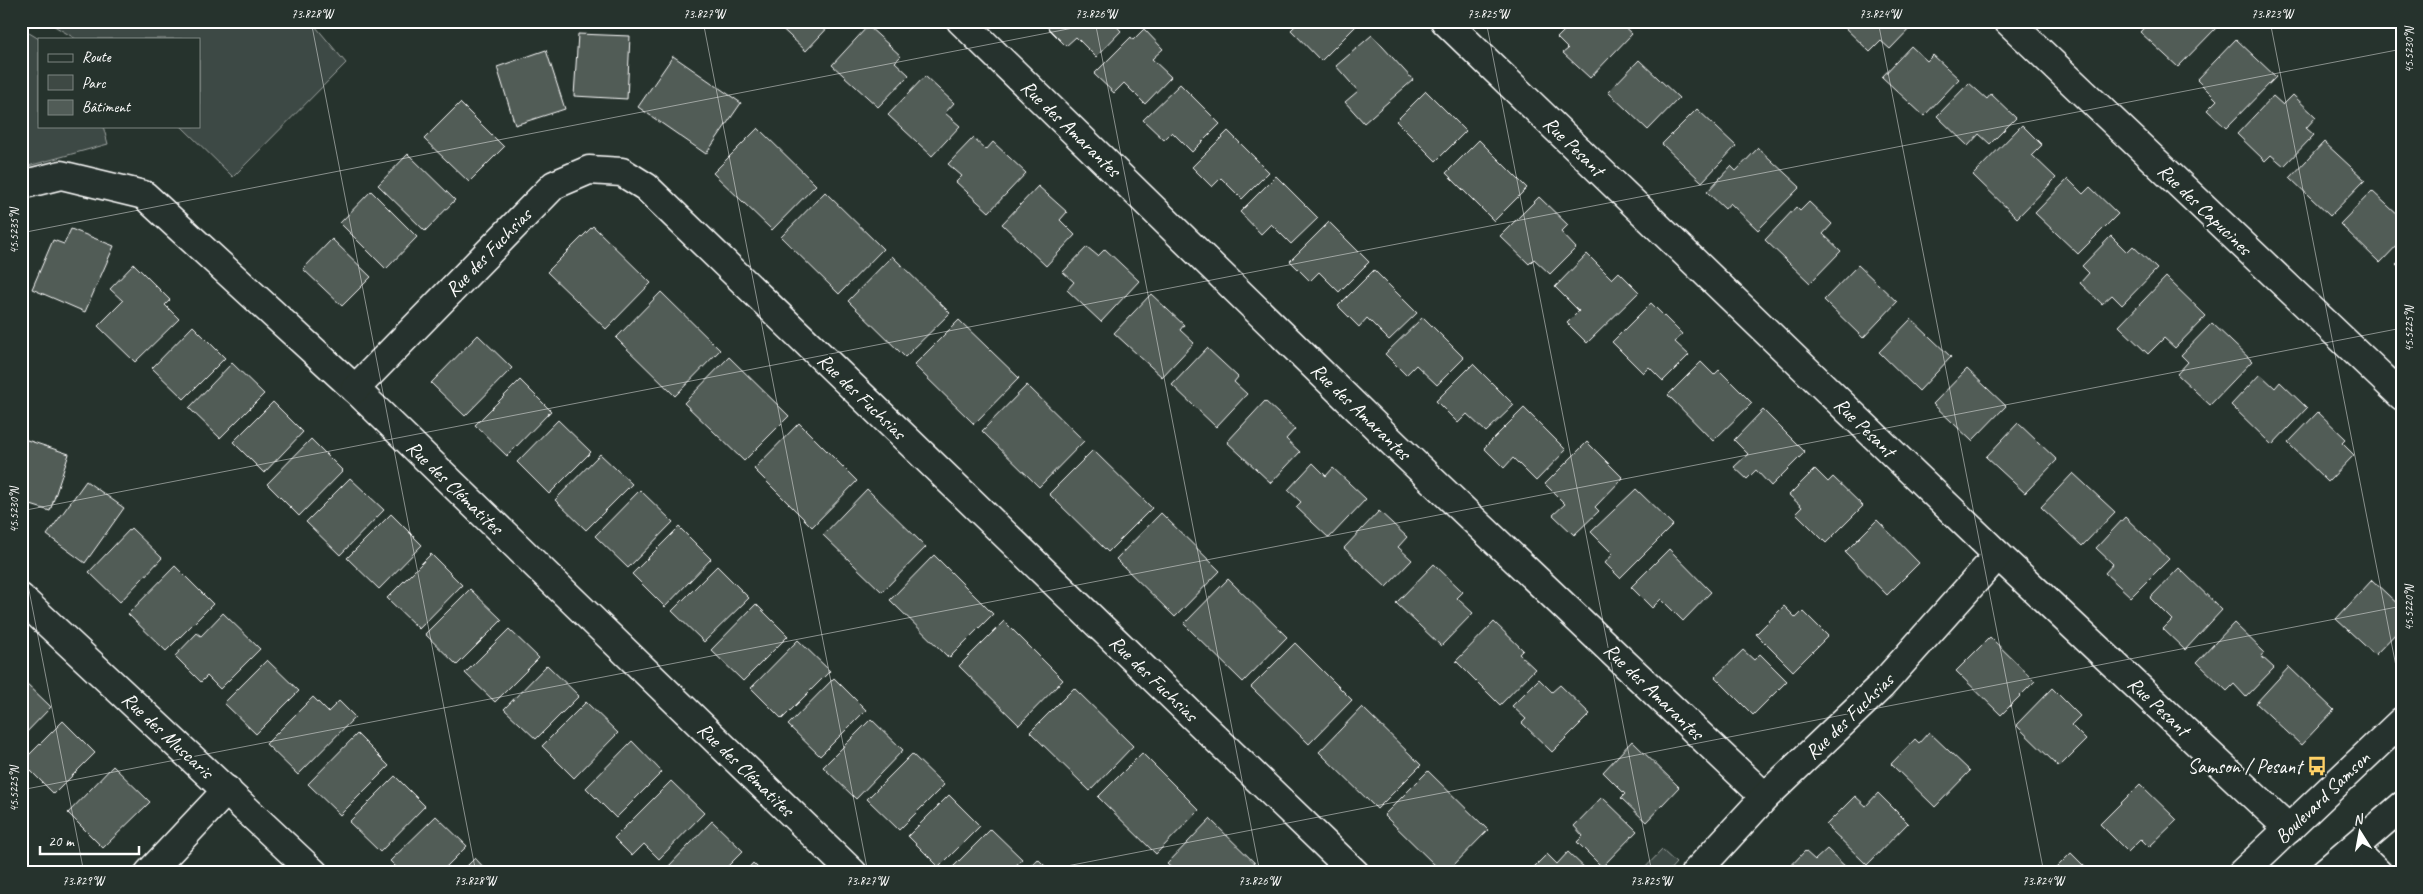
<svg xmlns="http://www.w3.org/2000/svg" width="2423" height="894" font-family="Caveat,sans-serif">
<rect width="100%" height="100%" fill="#26332d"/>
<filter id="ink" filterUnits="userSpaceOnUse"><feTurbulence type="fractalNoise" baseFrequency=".02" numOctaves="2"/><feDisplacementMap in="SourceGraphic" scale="10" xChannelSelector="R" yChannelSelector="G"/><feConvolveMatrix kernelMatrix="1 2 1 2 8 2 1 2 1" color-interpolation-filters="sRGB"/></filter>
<g filter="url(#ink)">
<g fill="#3e4944" stroke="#9ea4a2">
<path d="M46 21H311L346 63 233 177 181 126H199V39H76Z"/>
<path d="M21 28 39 39V126H103L108 144 21 168Z"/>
<path d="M1662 850 1676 863 1667 873H1640Z"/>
</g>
<g fill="#515c57" stroke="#fff">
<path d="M774 21H834L806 51Z"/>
<path d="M1049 21H1112L1121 31 1096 57 1076 37 1066 46 1045 25Z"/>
<path d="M1294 21H1352L1357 25 1321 61 1291 30 1297 24Z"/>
<path d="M1532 21H1546L1540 28Z"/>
<path d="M1574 21H1618L1632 34 1590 78 1563 53 1568 49 1557 38Z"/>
<path d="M1838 21H1915L1916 22 1890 49 1881 41 1870 52Z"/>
<path d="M2150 21H2215L2219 25 2178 67 2140 32Z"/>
<path d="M868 26 901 56 895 62 909 75 878 107 832 65Z"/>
<path d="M1144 29 1163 49 1152 59 1171 77 1145 104 1124 83 1114 93 1094 74 1131 37 1133 40Z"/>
<path d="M578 34 630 36 627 99 574 96Z"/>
<path d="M1372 35 1413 80 1364 123 1345 102 1358 91 1336 66Z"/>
<path d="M2236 39 2276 77 2226 128 2207 110 2217 100 2197 80Z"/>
<path d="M1911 46 1927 61 1933 55 1959 79 1924 116 1882 77Z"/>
<path d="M546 50 565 109 515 125 497 67Z"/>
<path d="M673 56 741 103 706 154 638 107Z"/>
<path d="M1639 60 1679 98 1648 130 1608 92Z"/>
<path d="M925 76 954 103 945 113 960 126 932 156 888 115Z"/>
<path d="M1969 83 1987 99 1991 94 2016 118 1990 144 1979 134 1968 146 1937 116Z"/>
<path d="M1180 84 1220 124 1192 152 1172 132 1164 140 1143 120Z"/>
<path d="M1426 91 1466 131 1436 161 1396 121Z"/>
<path d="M2293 95 2316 117 2306 128 2314 135 2284 166 2271 155 2265 161 2237 134 2273 96 2283 105Z"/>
<path d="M460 103 504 147 469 182 424 139Z"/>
<path d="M1697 109 1736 146 1702 182 1662 144Z"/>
<path d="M2022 125 2042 145 2032 155 2056 178 2017 218 1973 175Z"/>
<path d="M758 128 816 185 772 230 713 173Z"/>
<path d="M1228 131 1269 172 1242 199 1221 178 1212 187 1192 167Z"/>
<path d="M973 138 986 150 993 142 1026 173 989 212 956 182 962 176 948 164Z"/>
<path d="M1479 140 1527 188 1494 221 1446 173Z"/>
<path d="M2324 142 2365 180 2330 216 2290 178Z"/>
<path d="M1758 148 1800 187 1758 230 1730 203 1725 209 1707 192 1731 166 1736 171Z"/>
<path d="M408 154 455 200 425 231 378 185Z"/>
<path d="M1276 176 1318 218 1291 244 1271 224 1261 234 1240 212Z"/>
<path d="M2068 179 2083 194 2090 187 2118 214 2078 254 2035 213Z"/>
<path d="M1038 186 1067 212 1060 220 1075 235 1046 266 1002 224Z"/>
<path d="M371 191 417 237 386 269 340 223Z"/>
<path d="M2372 191 2402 219V240L2380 263 2340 224Z"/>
<path d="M825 192 883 249 839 294 781 237Z"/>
<path d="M1539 197 1568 225 1561 232 1576 248 1550 274 1534 259 1529 264 1500 236Z"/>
<path d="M1809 202 1832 224 1823 234 1841 251 1810 283 1765 240 1796 207 1800 211Z"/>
<path d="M1329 222 1369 262 1339 292 1319 272 1310 281 1290 261Z"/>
<path d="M593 226 651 283 606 329 547 272Z"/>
<path d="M71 229 114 246 85 312 32 289 53 240 64 244Z"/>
<path d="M2111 236 2127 252 2133 246 2157 269 2122 305 2112 295 2102 304 2080 283 2089 273 2082 266Z"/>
<path d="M332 239 371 277 342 306 303 269Z"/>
<path d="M1087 247 1098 256 1105 249 1139 281 1101 322 1067 290 1074 282 1063 272Z"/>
<path d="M1587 254 1612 279 1619 272 1639 292 1587 343 1567 323 1579 311 1555 287Z"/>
<path d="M892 256 950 313 905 357 848 301Z"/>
<path d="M2402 259V270L2396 264Z"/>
<path d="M134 264 170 300 165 305 179 319 135 362 98 326 123 301 110 289Z"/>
<path d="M1858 265 1897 302 1863 338 1824 300Z"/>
<path d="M1374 270 1417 313 1389 340 1367 318 1359 327 1338 306Z"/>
<path d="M2166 277 2206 316 2175 348 2164 338 2148 354 2119 326Z"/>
<path d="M661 292 720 350 675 396 616 338Z"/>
<path d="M1151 294 1184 325 1180 330 1194 343 1162 377 1114 333Z"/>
<path d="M1651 303 1682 334 1675 342 1689 355 1663 381 1649 367 1643 373 1612 342Z"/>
<path d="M1423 317 1464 358 1437 385 1416 365 1406 375 1385 354Z"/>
<path d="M1911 319 1951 357 1919 391 1879 352Z"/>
<path d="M959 320 1019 378 974 424 914 365Z"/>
<path d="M2212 323 2252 361 2210 405 2177 374 2188 362 2181 355Z"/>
<path d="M193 326 225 358 184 399 152 368Z"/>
<path d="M478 335 512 368 465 416 431 383Z"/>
<path d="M1207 348 1238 377 1234 382 1247 394 1216 427 1172 385Z"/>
<path d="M729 357 789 416 744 461 684 403Z"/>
<path d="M1701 362 1714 375 1719 370 1752 403 1713 441 1668 395Z"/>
<path d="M232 363 264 394 220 438 189 408Z"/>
<path d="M1473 364 1514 405 1486 432 1467 414 1458 423 1436 401Z"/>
<path d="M1967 369 2006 406 1972 441 1933 404Z"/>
<path d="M2260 374 2275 388 2280 382 2307 408 2272 445 2231 405Z"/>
<path d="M520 380 551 411 507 456 475 425Z"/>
<path d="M1027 385 1084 441 1039 487 982 431Z"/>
<path d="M1265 401 1295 429 1286 439 1300 452 1271 483 1227 442Z"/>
<path d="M273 402 303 432 264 473 233 442Z"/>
<path d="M1524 408 1566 450 1536 481 1513 458 1504 468 1484 448Z"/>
<path d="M1763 410 1805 452 1771 486 1756 470 1747 479 1734 467 1748 454 1734 440Z"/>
<path d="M2318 412 2346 439 2342 443 2354 455 2328 482 2288 443Z"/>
<path d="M558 420 591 452 549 494 517 462Z"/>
<path d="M799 423 857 481 812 527 754 469Z"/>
<path d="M2018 423 2057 460 2025 493 1986 457Z"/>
<path d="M21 438 69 454 50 511 21 502Z"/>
<path d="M311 439 343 471 299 516 267 484Z"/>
<path d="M1587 442 1623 478 1595 507 1599 511 1574 535 1553 515 1565 504 1545 484Z"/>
<path d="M1093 450 1152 508 1108 552 1049 494Z"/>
<path d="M600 454 632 484 586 530 555 500Z"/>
<path d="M1313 463 1326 476 1333 468 1366 499 1329 538 1296 507 1301 502 1288 490Z"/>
<path d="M1815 469 1828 482 1833 477 1863 506 1826 543 1796 513 1802 507 1789 495Z"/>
<path d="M2073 473 2115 512 2082 546 2041 507Z"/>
<path d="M350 478 384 510 340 555 306 522Z"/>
<path d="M86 481 124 508 85 563 47 535Z"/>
<path d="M867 489 926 547 882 592 823 535Z"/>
<path d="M1636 489 1673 525 1620 578 1605 563 1613 554 1591 532Z"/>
<path d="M640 490 673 522 628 568 595 536Z"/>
<path d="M1379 511 1407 537 1398 547 1412 560 1386 587 1344 548Z"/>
<path d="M1161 513 1220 571 1175 617 1116 559Z"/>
<path d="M391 514 422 545 379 589 347 558Z"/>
<path d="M2125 517 2169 559 2131 597 2105 573 2113 564 2096 548Z"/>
<path d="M1877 520 1919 563 1887 595 1845 552Z"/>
<path d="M679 527 711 559 665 607 632 574Z"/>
<path d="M131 528 162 558 120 602 89 572Z"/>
<path d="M1669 549 1711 592 1683 621 1661 599 1652 608 1631 587Z"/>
<path d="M431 554 462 585 419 629 387 598Z"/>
<path d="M934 555 993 614 949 658 890 600Z"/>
<path d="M1434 564 1463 592 1457 598 1473 613 1441 646 1396 603Z"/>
<path d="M175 566 213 604 166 651 128 614Z"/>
<path d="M717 566 749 598 704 642 672 611Z"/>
<path d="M2179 568 2222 610 2185 650 2163 629 2172 620 2150 598Z"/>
<path d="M1228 579 1287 637 1243 682 1184 624Z"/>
<path d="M2372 580 2402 608V627L2375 655 2336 619Z"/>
<path d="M470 589 502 620 457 665 425 634Z"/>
<path d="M756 604 788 636 743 681 711 650Z"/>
<path d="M1784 606 1796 618 1803 611 1828 636 1793 671 1756 634Z"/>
<path d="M223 613 260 649 220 689 207 676 201 682 175 656 197 633 201 636Z"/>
<path d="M1004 621 1063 680 1019 725 959 666Z"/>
<path d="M1494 622 1523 650 1519 654 1535 669 1500 705 1456 661Z"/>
<path d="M2234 623 2264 652 2261 656 2274 668 2246 697 2234 684 2227 691 2197 662Z"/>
<path d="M509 629 539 658 495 702 465 673Z"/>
<path d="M1990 637 2035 681 2001 715 1956 671Z"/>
<path d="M798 640 830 671 782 719 751 688Z"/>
<path d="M1295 643 1352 700 1309 744 1251 687Z"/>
<path d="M1743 650 1754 660 1760 654 1787 681 1753 715 1715 677Z"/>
<path d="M267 660 299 691 256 734 224 703Z"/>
<path d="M547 665 579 696 536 739 504 709Z"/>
<path d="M2289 667 2334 710 2301 745 2256 703Z"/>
<path d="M21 678 51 707 21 738Z"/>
<path d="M834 678 866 710 820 756 788 725Z"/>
<path d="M1539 679 1552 692 1560 685 1590 714 1552 752 1522 723 1526 719 1512 706Z"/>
<path d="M1074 688 1133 746 1090 791 1030 732Z"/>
<path d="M2052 688 2080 716 2071 725 2086 740 2059 767 2016 725Z"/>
<path d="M313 697 328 712 339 701 355 717 298 775 266 744Z"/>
<path d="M586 702 618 733 574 778 542 746Z"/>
<path d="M1362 707 1421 765 1377 809 1319 752Z"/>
<path d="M871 719 903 750 856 799 823 767Z"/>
<path d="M63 721 95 753 54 794 22 762Z"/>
<path d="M1929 732 1970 771 1935 807 1891 764 1915 739 1919 743Z"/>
<path d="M357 734 389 766 340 815 308 784Z"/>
<path d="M632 741 662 772 616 818 586 788Z"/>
<path d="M1632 741 1679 787 1646 822 1621 798 1625 794 1603 772Z"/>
<path d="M1142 753 1199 810 1156 854 1098 797Z"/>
<path d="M912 754 944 785 899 830 867 799Z"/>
<path d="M113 766 150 802 103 848 68 813Z"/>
<path d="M1428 771 1488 830 1446 873H1443L1384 815Z"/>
<path d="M395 776 425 806 380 852 349 822Z"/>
<path d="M671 781 704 813 659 859 644 844 632 856 614 838Z"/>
<path d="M2140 784 2177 820 2149 847 2141 839 2128 852 2100 824Z"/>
<path d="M1878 793 1908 823 1867 865 1826 825 1855 796 1866 806Z"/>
<path d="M949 795 980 826 939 867 908 836Z"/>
<path d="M1602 797 1637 831 1602 867 1577 842 1583 836 1574 826Z"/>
<path d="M436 816 467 846 440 873H402L390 861Z"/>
<path d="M1210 819 1265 873H1177L1167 864Z"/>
<path d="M712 821 743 851 721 873H672L667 868Z"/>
<path d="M991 829 1022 859 1009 873H947Z"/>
<path d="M1827 849 1852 873H1784L1805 851 1815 860Z"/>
<path d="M1568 852 1590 873H1528L1547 854 1557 864Z"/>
<path d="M2071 853 2091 873H2051Z"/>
<path d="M475 858 489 873H460Z"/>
<path d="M1038 859 1052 873H1025Z"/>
<path d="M753 863 763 873H744Z"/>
</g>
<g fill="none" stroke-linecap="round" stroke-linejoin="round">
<defs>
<g id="minor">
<path d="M961 21 1395 445 1765 797"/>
<path d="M1445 21 1998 555 2289 829"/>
<path d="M2008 21 2402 396"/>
<path d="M21 185 61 175 144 195 355 389 853 873"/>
<path d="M355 389 554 185 589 170 622 172 646 187 1355 873"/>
<path d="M21 598 314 873"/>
<path d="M2353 849 2378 873"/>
<path d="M149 873 227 790"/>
<path d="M1695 873 1765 797 1881 686 1998 555"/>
<path d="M2242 873 2402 721"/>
<path d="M2324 873 2402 806"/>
</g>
</defs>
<use href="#minor" stroke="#fff" stroke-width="31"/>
<use href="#minor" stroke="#26332d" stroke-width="28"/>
</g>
</g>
<path fill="none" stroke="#fff" stroke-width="1" stroke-opacity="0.45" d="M311 21 476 873M703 21 868 873M1095 21 1260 873M1486 21 1652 873M1878 21 2044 873M2270 21 2402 697M21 233 1109 21M21 511 2402 49M21 549 84 873M21 790 2402 328M1031 873 2402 606"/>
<defs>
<symbol id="bus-bare" viewBox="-9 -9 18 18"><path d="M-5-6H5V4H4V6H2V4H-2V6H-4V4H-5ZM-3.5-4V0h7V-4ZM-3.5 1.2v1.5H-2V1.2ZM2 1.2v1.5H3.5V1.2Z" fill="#ffd166" stroke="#26332d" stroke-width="2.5" paint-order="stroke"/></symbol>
</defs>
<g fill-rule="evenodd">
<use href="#bus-bare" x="2303" y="752" width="28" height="28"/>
</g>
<g text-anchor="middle" stroke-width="5" stroke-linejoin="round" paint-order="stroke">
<g font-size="20" fill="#fff" stroke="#26332d">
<text transform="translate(1071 128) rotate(44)" y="7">Rue des Amarantes</text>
<text transform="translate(1574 146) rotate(44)" y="7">Rue Pesant</text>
<text transform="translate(2205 209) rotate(44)" y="7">Rue des Capucines</text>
<text transform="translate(488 252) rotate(-46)" y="7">Rue des Fuchsias</text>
<text transform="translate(862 396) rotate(44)" y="7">Rue des Fuchsias</text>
<text transform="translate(1361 411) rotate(44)" y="7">Rue des Amarantes</text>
<text transform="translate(1865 427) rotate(44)" y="7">Rue Pesant</text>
<text transform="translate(455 487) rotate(44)" y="7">Rue des Clématites</text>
<text transform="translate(1154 678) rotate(44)" y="7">Rue des Fuchsias</text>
<text transform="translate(1654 691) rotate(44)" y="7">Rue des Amarantes</text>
<text transform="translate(2159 706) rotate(43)" y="7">Rue Pesant</text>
<text transform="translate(1849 716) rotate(-44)" y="7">Rue des Fuchsias</text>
<text transform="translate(168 735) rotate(43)" y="7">Rue des Muscaris</text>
<text transform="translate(746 769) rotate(44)" y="7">Rue des Clématites</text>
<text transform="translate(2322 797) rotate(-44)" y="7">Boulevard Samson</text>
</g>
<g font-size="20" fill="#fff" stroke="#26332d" text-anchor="end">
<text x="2302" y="773">Samson / Pesant</text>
</g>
</g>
<rect width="2423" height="894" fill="none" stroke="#26332d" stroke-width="55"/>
<rect x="38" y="38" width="162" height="90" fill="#26332d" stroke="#7d8581"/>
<rect x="48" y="54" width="25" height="8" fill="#26332d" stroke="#7d8581"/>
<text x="82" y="62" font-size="15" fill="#ffffff">Route</text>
<rect x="48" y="75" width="25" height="15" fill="#3e4944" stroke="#7d8581"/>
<text x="82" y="88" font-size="15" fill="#ffffff">Parc</text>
<rect x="48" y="100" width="25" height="15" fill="#515c57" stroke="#7d8581"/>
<text x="82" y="112" font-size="15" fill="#ffffff">Bâtiment</text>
<g transform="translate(2360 832) rotate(349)" stroke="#26332d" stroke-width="4" paint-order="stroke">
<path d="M0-4L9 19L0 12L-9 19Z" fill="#ffffff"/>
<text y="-8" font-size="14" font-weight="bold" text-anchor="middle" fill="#ffffff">N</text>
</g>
<path d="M40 846v8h99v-8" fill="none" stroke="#ffffff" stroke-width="2.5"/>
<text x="48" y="846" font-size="15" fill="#ffffff" stroke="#26332d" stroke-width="4" paint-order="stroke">20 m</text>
<rect x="28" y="28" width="2368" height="838" fill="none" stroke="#fff" stroke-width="2"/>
<g font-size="12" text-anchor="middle" fill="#fff">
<text x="312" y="18">73.828°W</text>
<text x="704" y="18">73.827°W</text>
<text x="1096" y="18">73.826°W</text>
<text x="1488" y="18">73.825°W</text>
<text x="1880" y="18">73.824°W</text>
<text x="2272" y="18">73.823°W</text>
<text transform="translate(2409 50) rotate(-90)" y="4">45.5230°N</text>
<text transform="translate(14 231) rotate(-90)" y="4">45.5235°N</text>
<text transform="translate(2409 329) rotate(-90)" y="4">45.5225°N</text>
<text transform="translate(14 510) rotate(-90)" y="4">45.5230°N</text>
<text transform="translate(2409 608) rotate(-90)" y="4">45.5220°N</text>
<text transform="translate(14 789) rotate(-90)" y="4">45.5225°N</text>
<text x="83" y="885">73.829°W</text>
<text x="475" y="885">73.828°W</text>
<text x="867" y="885">73.827°W</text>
<text x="1259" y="885">73.826°W</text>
<text x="1651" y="885">73.825°W</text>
<text x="2043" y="885">73.824°W</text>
</g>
</svg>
